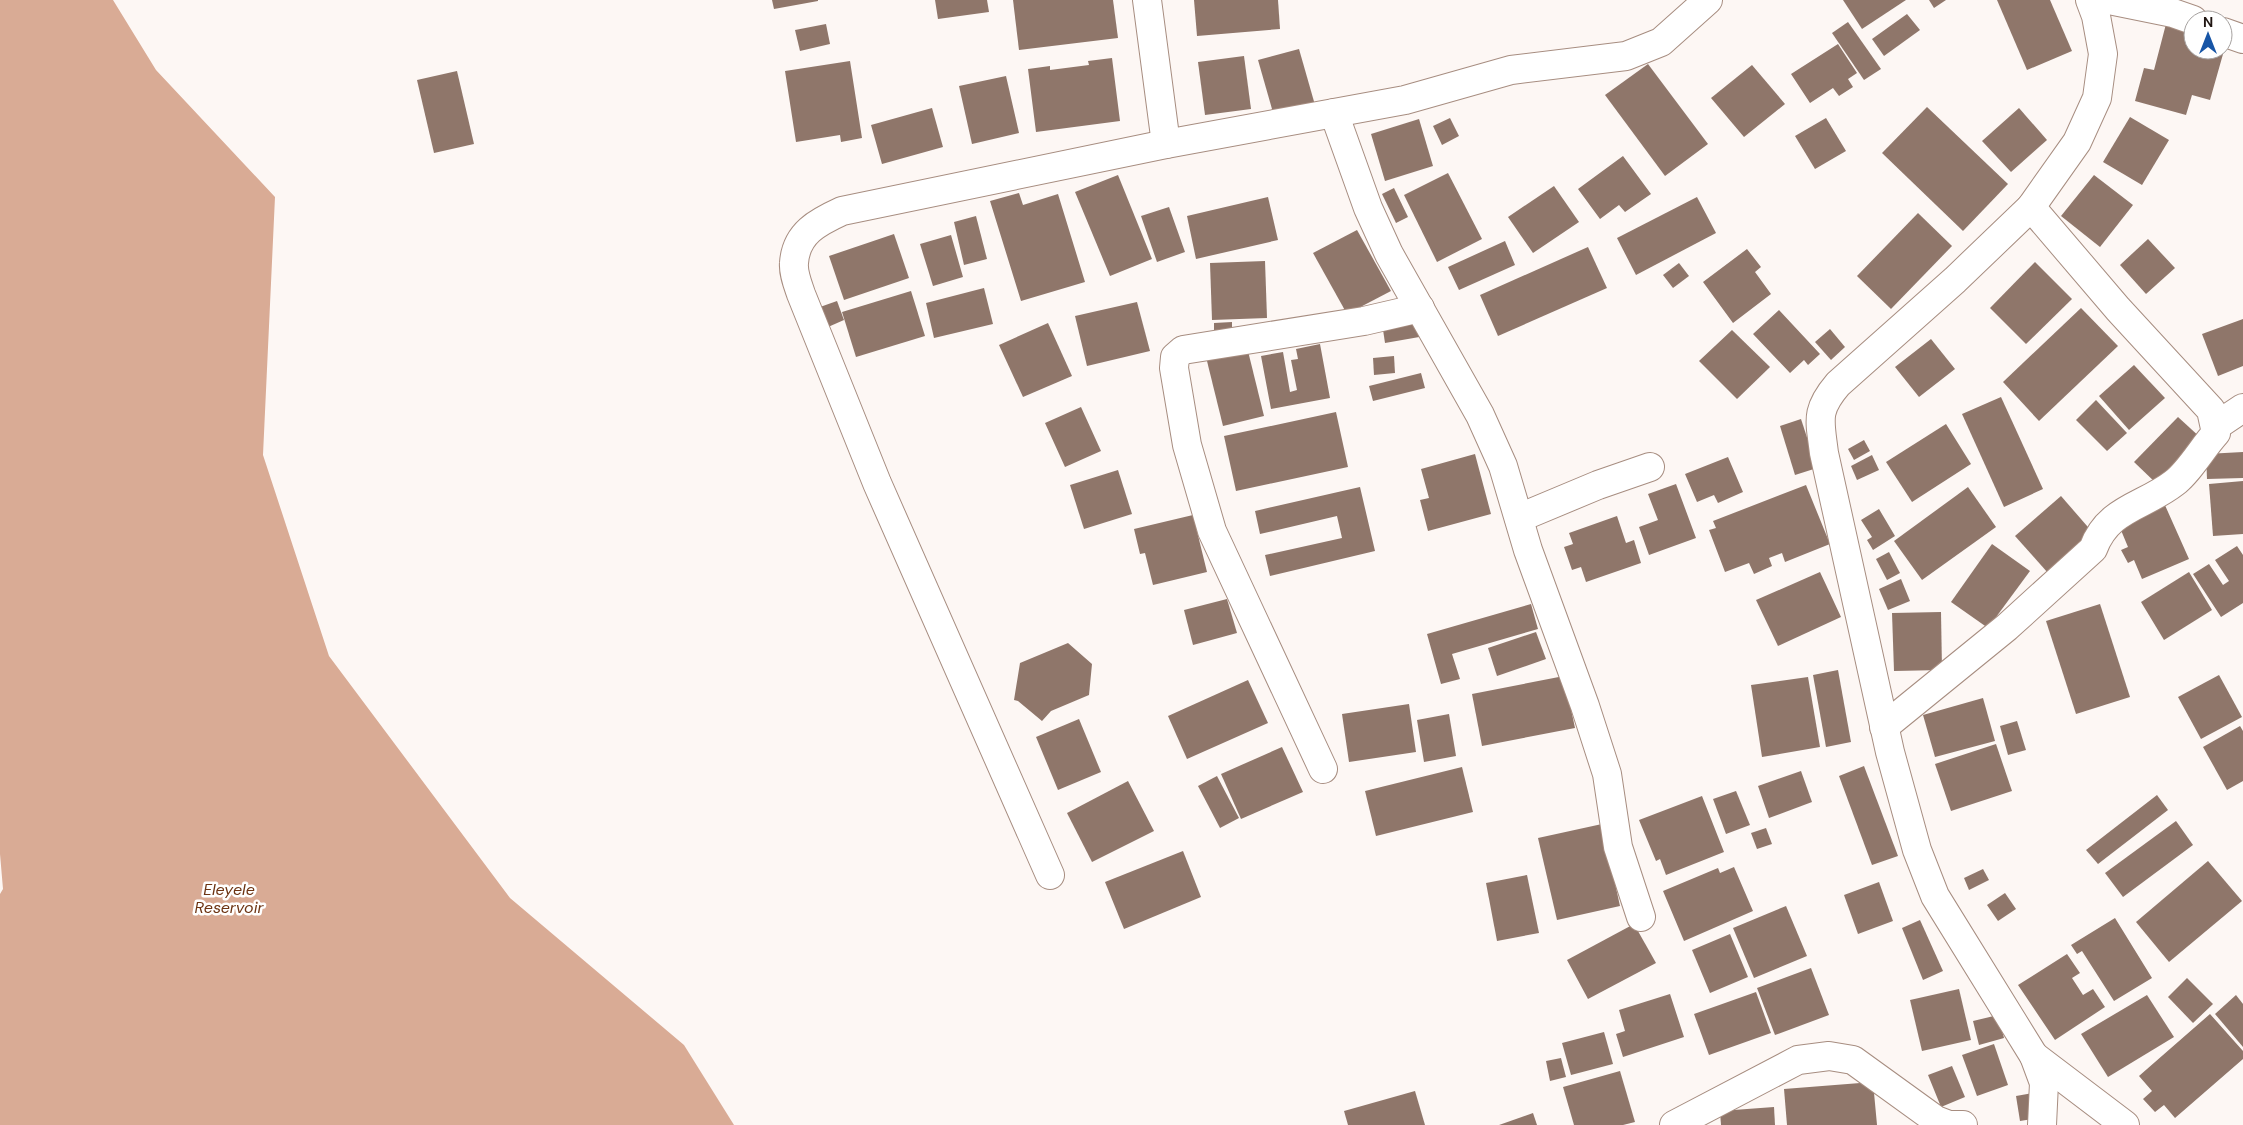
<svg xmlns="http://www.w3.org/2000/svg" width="2243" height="1125" font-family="'DM Sans',sans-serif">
<rect width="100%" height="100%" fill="#fdf7f4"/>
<path fill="#d9ab95" d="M0 0H113L156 70 275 197 263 455 329 656 510 898 684 1045 734 1125H0V894L3 889 0 854Z"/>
<g fill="#8f766a">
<path d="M772 0H818V1L774 9Z"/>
<path d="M935 0H987L989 12 938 19Z"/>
<path d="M1013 0H1113L1118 38 1019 50Z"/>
<path d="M1194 0H1278L1280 29 1197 36Z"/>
<path d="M1843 0H1906L1862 29Z"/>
<path d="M1929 0H1946L1934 8Z"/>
<path d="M1997 0H2050L2072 51 2027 70Z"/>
<path d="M1907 14 1920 30 1884 56 1872 39Z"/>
<path d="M1848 22 1881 69 1864 80 1832 33Z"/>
<path d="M826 24 830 44 800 51 795 30Z"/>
<path d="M2166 24 2193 31V50H2223V39L2227 40 2210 100 2192 95 2186 115 2135 101 2144 68 2154 70Z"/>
<path d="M1838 44 1857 73 1848 79 1853 87 1839 96 1833 88 1810 103 1791 74Z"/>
<path d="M1299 49 1315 105 1274 116 1258 60Z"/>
<path d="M1244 56 1251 109 1205 115 1198 62Z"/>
<path d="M1112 58 1120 121 1036 132 1028 69 1050 66V70L1089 65 1088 61Z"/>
<path d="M850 61 862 138 841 142 840 135 796 142 785 71Z"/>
<path d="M1648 64 1708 144 1665 176 1605 95Z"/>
<path d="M1752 65 1785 104 1744 137 1711 98Z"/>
<path d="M457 71 474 144 434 153 417 80Z"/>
<path d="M1006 76 1019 133 972 144 959 86Z"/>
<path d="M1927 107 2008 184 1963 231 1882 153Z"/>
<path d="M932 108 943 147 882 164 871 125Z"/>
<path d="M2019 108 2047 140 2011 172 1982 141Z"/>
<path d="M2130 117 2169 140 2142 185 2103 162Z"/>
<path d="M1450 118 1459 136 1442 145 1433 126Z"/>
<path d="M1826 118 1846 151 1815 169 1795 136Z"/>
<path d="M1419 119 1433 166 1385 181 1371 134Z"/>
<path d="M1623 156 1651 194 1625 212 1619 205 1600 219 1578 189Z"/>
<path d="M1448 173 1482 239 1437 262 1404 195Z"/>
<path d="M1118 175 1152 259 1110 276 1075 192Z"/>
<path d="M2094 175 2133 205 2100 247 2061 216Z"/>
<path d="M1554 186 1579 222 1533 253 1508 217Z"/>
<path d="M1394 188 1408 217 1396 223 1382 194Z"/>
<path d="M1019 193 1023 205 1058 194 1085 282 1021 301 990 201Z"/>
<path d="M1268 197 1278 240 1196 259 1187 216Z"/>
<path d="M1697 197 1716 233 1636 275 1617 238Z"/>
<path d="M1169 207 1185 252 1157 262 1141 216Z"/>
<path d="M1918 213 1952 246 1891 309 1857 276Z"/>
<path d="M976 216 987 259 964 265 954 222Z"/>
<path d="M1357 230 1391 291 1347 314 1313 253Z"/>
<path d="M894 234 909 278 844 300 829 256Z"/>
<path d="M951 235 963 277 933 286 920 244Z"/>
<path d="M2148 239 2175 268 2146 294 2120 265Z"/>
<path d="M1505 241 1515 265 1459 290 1448 267Z"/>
<path d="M1588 247 1607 288 1498 336 1480 295Z"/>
<path d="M1747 249 1761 267 1755 272 1771 294 1733 323 1703 282Z"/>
<path d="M1265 261 1267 318 1212 320 1210 263Z"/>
<path d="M2035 262 2072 299 2026 344 1990 308Z"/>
<path d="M1679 263 1689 276 1673 288 1663 275Z"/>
<path d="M984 288 993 324 934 338 926 303Z"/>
<path d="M911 291 925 336 856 357 842 312Z"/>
<path d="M837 301 844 320 828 327 820 307Z"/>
<path d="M1137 302 1150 351 1087 366 1075 316Z"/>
<path d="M2081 308 2118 346 2039 421 2003 382Z"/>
<path d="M1779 310 1820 354 1808 365 1804 360 1790 373 1753 334Z"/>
<path d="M1423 317 1425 336 1385 343 1382 323Z"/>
<path d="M2243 319V366L2218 376 2202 334Z"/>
<path d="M1232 322V332L1214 333V323Z"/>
<path d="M1048 323 1072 376 1023 397 999 345Z"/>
<path d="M1830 329 1845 347 1831 360 1815 342Z"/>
<path d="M1732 330 1770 367 1737 399 1699 361Z"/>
<path d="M1931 339 1955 369 1919 397 1895 367Z"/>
<path d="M1320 344 1330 398 1271 409 1261 356 1283 352 1290 392 1297 390 1291 360 1298 359 1296 349Z"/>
<path d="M1247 347 1264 416 1223 426 1206 357Z"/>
<path d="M1394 356 1395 373 1374 375 1373 358Z"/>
<path d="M2134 365 2165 398 2129 430 2099 396Z"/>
<path d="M1421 373 1425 388 1373 401 1369 386Z"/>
<path d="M2001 397 2043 489 2004 507 1962 414Z"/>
<path d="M2096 400 2127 433 2107 451 2076 420Z"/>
<path d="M1081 407 1101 451 1065 467 1045 423Z"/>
<path d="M1336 412 1348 467 1236 491 1224 436Z"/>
<path d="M2178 417 2202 439 2158 485 2134 462Z"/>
<path d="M1801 419 1817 468 1795 475 1780 426Z"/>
<path d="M1946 424 1971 464 1912 502 1886 462Z"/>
<path d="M1864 440 1870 451 1854 460 1848 449Z"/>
<path d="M2243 452V478L2207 479 2206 454Z"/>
<path d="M1475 454 1491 514 1428 531 1420 500 1429 498 1421 469Z"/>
<path d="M1872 455 1879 470 1857 480 1851 466Z"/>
<path d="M1728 457 1743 492 1718 503 1714 495 1697 502 1685 474Z"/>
<path d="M1118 470 1132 514 1084 529 1070 485Z"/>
<path d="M2243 481V534L2213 536 2209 484Z"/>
<path d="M1676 484 1696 538 1649 555 1639 527 1658 520 1648 494Z"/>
<path d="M1806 485 1830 544 1785 562 1782 553 1769 558 1772 566 1754 574 1749 563 1725 572 1709 530 1716 528 1713 521Z"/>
<path d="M1360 487 1375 551 1270 576 1265 555 1342 538 1337 516 1260 534 1255 511Z"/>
<path d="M1968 487 1996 527 1922 580 1894 541Z"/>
<path d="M2061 496 2094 534 2048 573 2015 536Z"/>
<path d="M2164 503 2189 559 2142 579 2134 560 2128 563 2121 550 2128 547 2118 523Z"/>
<path d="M1879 509 1895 536 1873 550 1867 540 1872 537 1861 520Z"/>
<path d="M1193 515 1207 572 1153 585 1145 553 1140 554 1134 529Z"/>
<path d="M1617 516 1626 543 1634 540 1641 563 1586 582 1581 567 1572 570 1564 547 1573 544 1569 533Z"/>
<path d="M1992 544 2030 571 1988 628 1951 602Z"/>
<path d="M2237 546 2243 555V603L2221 617 2193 574 2209 564 2223 585 2229 581 2215 560Z"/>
<path d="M1889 552 1900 573 1887 580 1876 559Z"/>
<path d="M1820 572 1841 617 1778 646 1756 600Z"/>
<path d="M2189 572 2212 610 2164 640 2141 602Z"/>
<path d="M1901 579 1910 601 1888 610 1879 589Z"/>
<path d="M1227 599 1237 633 1193 645 1184 610Z"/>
<path d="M1531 604 1538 629 1452 654 1460 679 1441 684 1427 634Z"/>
<path d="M2100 604 2130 697 2076 714 2046 621Z"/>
<path d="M1941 612 1942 670 1894 671 1892 613Z"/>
<path d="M1536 632 1546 659 1497 676 1488 648Z"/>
<path d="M1068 643 1092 664 1089 695 1051 711 1042 721 1018 701 1014 700 1020 663Z"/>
<path d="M1838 670 1851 742 1826 747 1813 675Z"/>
<path d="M2219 675 2242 717 2201 739 2178 697Z"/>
<path d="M1564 676 1575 728 1482 746 1472 694Z"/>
<path d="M1808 677 1820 747 1762 757 1751 685Z"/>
<path d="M1248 680 1268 723 1187 759 1168 716Z"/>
<path d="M1983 698 1995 741 1935 757 1923 715Z"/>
<path d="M1409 704 1416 752 1349 762 1342 714Z"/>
<path d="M1449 714 1456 756 1424 762 1417 720Z"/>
<path d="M1079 719 1101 772 1058 790 1036 737Z"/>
<path d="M2017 721 2026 750 2008 755 2000 726Z"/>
<path d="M2240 726 2243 731V781L2227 790 2203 747Z"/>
<path d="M1996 744 2012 791 1951 811 1935 764Z"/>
<path d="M1282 747 1303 792 1241 819 1221 774Z"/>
<path d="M1864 766 1898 856 1872 865 1839 776Z"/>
<path d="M1462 767 1473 812 1376 836 1365 791Z"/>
<path d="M1801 771 1812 802 1769 818 1758 786Z"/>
<path d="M1217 776 1239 818 1220 828 1198 786Z"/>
<path d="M1128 781 1154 831 1092 862 1067 813Z"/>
<path d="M1736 791 1750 825 1726 834 1713 799Z"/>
<path d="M2157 795 2168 810 2098 864 2086 850Z"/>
<path d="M1702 796 1724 852 1666 875 1660 859 1656 861 1639 820Z"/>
<path d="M2176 821 2193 845 2123 897 2105 873Z"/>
<path d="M1602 824 1620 906 1557 920 1538 838Z"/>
<path d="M1766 828 1772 844 1757 849 1751 833Z"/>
<path d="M1183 851 1201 897 1124 929 1105 882Z"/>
<path d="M2208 861 2242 901 2169 962 2136 922Z"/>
<path d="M1734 867 1753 911 1684 941 1663 891 1718 868 1720 873Z"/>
<path d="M1983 869 1989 880 1969 890 1964 878Z"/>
<path d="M1527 875 1539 933 1497 941 1486 883Z"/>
<path d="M1879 882 1893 921 1858 934 1844 895Z"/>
<path d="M2005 893 2016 909 1998 921 1987 905Z"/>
<path d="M1786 906 1807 956 1754 978 1733 928Z"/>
<path d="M2115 918 2152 978 2114 1001 2082 951 2077 954 2071 945Z"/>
<path d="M1920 920 1943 971 1923 980 1902 928Z"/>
<path d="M1634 924 1656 963 1588 999 1567 960Z"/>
<path d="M1730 934 1748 977 1710 993 1692 950Z"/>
<path d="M2067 954 2080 973 2072 978 2083 995 2093 989 2105 1007 2055 1040 2018 985Z"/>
<path d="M1811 968 1829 1015 1775 1035 1757 988Z"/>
<path d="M2187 978 2213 1004 2193 1023 2168 997Z"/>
<path d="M1959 989 1971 1040 1922 1051 1910 1000Z"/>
<path d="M1756 992 1771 1033 1709 1055 1694 1014Z"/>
<path d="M1670 994 1684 1037 1623 1057 1616 1034 1625 1031 1619 1010Z"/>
<path d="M2147 995 2174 1037 2108 1077 2081 1034Z"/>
<path d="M2236 995 2243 1004V1047L2215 1014Z"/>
<path d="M2210 1014 2243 1051V1059L2175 1118 2164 1105 2155 1112 2143 1099 2152 1091 2139 1076Z"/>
<path d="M1998 1015 2004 1038 1979 1045 1973 1021Z"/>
<path d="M1604 1032 1613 1064 1571 1075 1562 1043Z"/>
<path d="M1994 1044 2008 1085 1977 1096 1962 1055Z"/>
<path d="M1561 1058 1566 1077 1550 1081 1546 1061Z"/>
<path d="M1952 1066 1965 1097 1941 1107 1928 1075Z"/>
<path d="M1620 1071 1635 1122 1623 1125H1574L1563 1087Z"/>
<path d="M1873 1082 1877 1125H1787L1784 1089Z"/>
<path d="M1415 1091 1425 1125H1348L1344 1111Z"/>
<path d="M2033 1093 2038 1118 2020 1121 2016 1096Z"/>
<path d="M1774 1107 1775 1125H1721L1720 1111Z"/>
<path d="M1533 1113 1537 1125H1499Z"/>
</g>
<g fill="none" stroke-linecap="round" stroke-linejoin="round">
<defs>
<g id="minor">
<path d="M1147 0 1166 144"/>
<path d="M2109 0 2173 13 2193 20"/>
<path d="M2223 32 2243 39"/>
<path d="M1334 113 1368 208 1389 254 1480 415 1503 466 1528 550 1585 706 1607 774 1618 847 1641 917"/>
<path d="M2216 426 2243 408"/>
<path d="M1519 518 1598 485 1650 467"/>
<path d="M1884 727 2007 627 2093 549C2108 508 2143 507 2174 483 2189 472 2203 447 2216 433L2211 410 2118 309 2031 207"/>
<path d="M1323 769 1212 531 1187 445 1174 368 1175 357 1183 350 1364 321 1420 308"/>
<path d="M1050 875 877 483 801 294C798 285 793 273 794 263 796 233 818 222 842 211L1166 144 1405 100 1511 70 1626 56 1661 42 1708 0"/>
<path d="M2034 1056 2125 1125"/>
<path d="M1674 1125 1798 1060 1829 1056 1853 1060 1936 1120 1949 1125H1963"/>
<path d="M2042 1125 2044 1083 2034 1056 1935 896 1917 850 1890 752 1824 453C1820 420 1815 411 1838 384L1955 280 2031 207 2077 142 2097 98 2103 54 2096 16 2090 0"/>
</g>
</defs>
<use href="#minor" stroke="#a78d80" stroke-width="30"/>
<use href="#minor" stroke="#fff" stroke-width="28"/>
</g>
<g text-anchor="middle" stroke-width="5" stroke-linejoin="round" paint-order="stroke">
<g font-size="16" font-style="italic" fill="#6d3413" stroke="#fff">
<text x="229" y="895">Eleyele<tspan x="229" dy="18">Reservoir</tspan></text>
</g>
</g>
<g transform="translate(2208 35)"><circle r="24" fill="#ffffff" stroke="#a6a2a0"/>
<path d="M0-4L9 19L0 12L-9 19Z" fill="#1755a6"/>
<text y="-8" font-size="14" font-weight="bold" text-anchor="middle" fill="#201612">N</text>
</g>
</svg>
